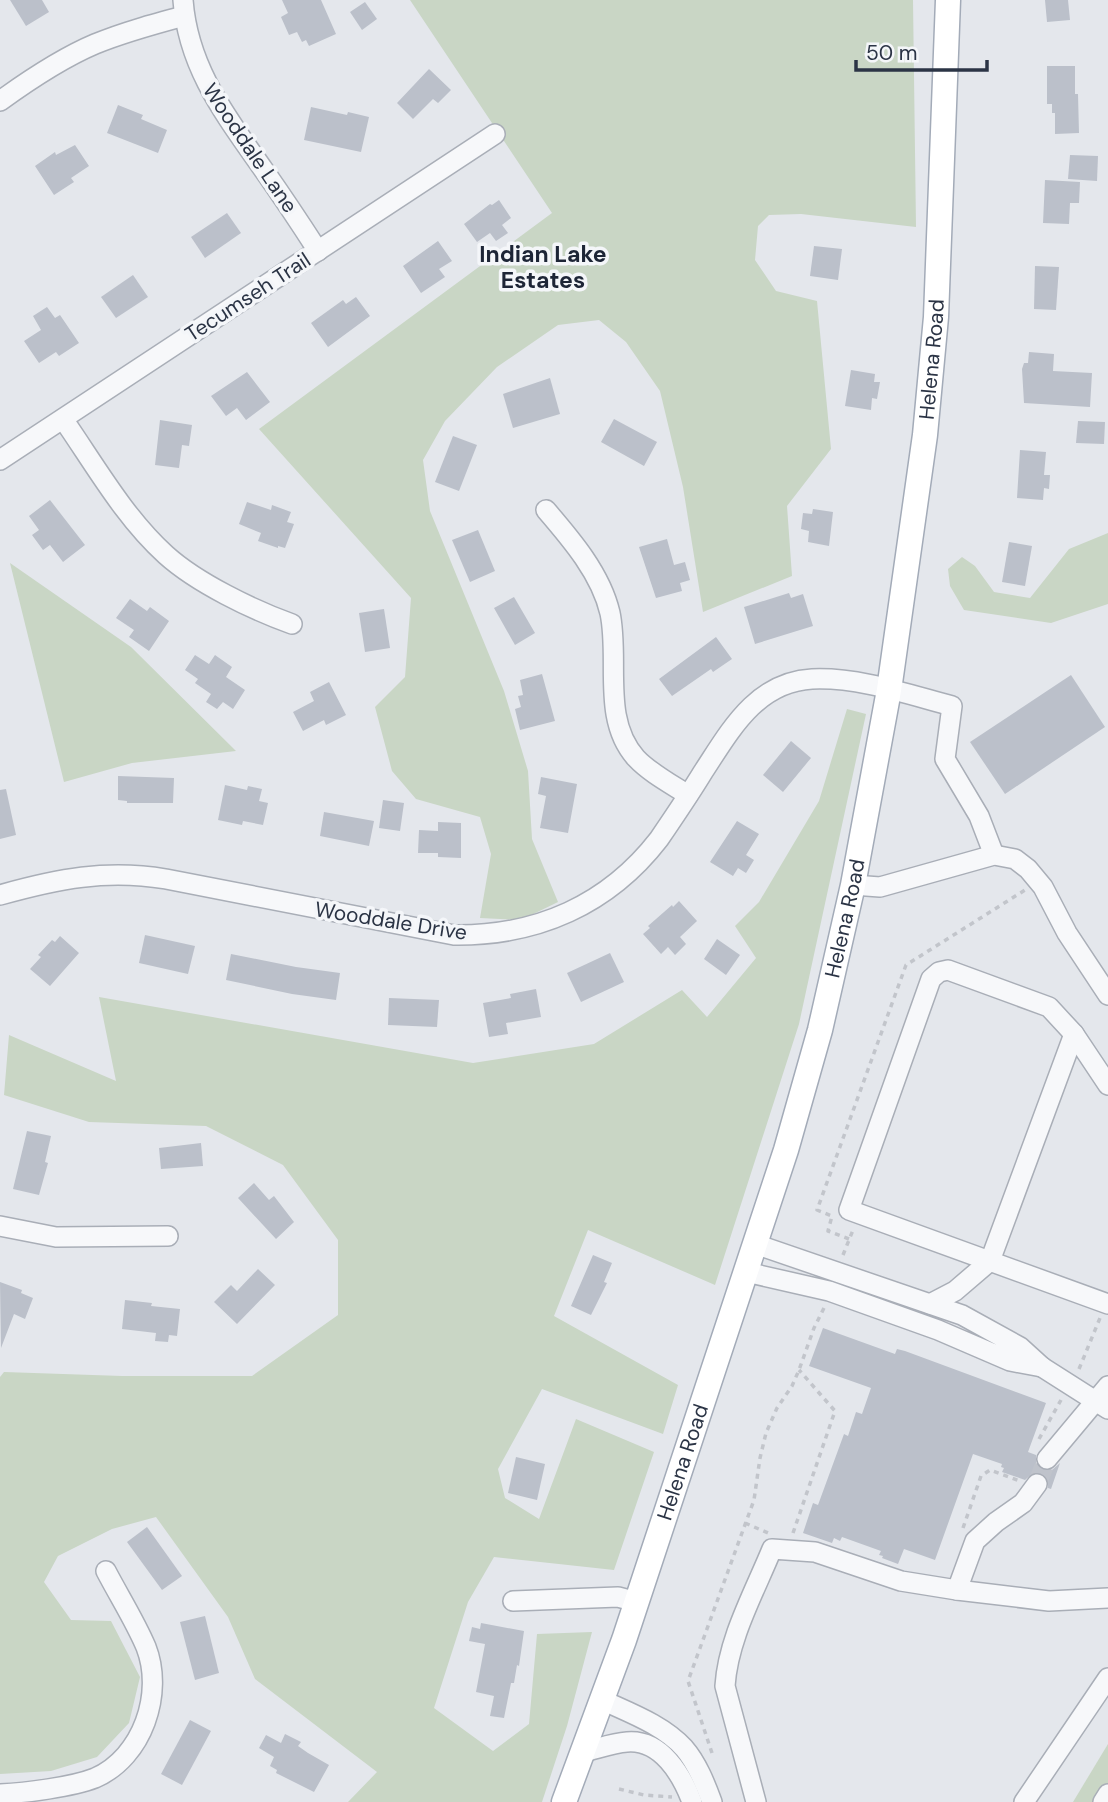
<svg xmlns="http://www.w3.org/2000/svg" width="1108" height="1802" font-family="'DM Sans',sans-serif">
<rect width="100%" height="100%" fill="#e4e7ec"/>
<g fill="#c9d6c5">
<path d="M410 0H913L916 227 801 214 769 215 758 226 755 260 776 291 817 301 831 449 787 506 792 576 703 612 683 487 660 391 626 342 599 320 558 325 497 367 445 421 423 460 430 511 504 691 528 771 532 839 558 902 521 920 480 918 491 854 480 817 416 799 392 771 375 707 405 677 411 598 259 429 552 213Z"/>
<path d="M1108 533V604L1051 623 964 610 950 586 948 569 962 557 975 566 994 592 1030 598 1069 549Z"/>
<path d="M10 563 131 647 236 751 132 763 64 782Z"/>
<path d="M847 709 866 714 799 1024 715 1285 588 1230 554 1316 678 1385 663 1434 542 1389 498 1469 505 1498 539 1519 576 1419 654 1452 614 1570 494 1557 468 1602 434 1708 493 1751 529 1724 537 1634 592 1632 567 1726 542 1802H348L377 1772 255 1679 228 1617 156 1517 112 1529 58 1556 44 1582 71 1620 111 1621 140 1677 129 1723 97 1757 51 1771 0 1774V1377L4 1372 122 1376H252L338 1315V1240L283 1165 206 1126 89 1122 4 1095 9 1035 116 1081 99 997 473 1063 594 1044 682 990 707 1017 756 958 735 926 759 902 819 801Z"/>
<path d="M1108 1744V1785L1097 1802H1073Z"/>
</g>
<g fill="#bbc0ca">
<path d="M10 0H42L49 12 26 26Z"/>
<path d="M282 0H321L336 34 309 46 306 40 302 42 297 32 289 35 281 17 288 13Z"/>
<path d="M1045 0H1068L1070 20 1047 22Z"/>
<path d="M365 2 377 19 362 30 350 12Z"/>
<path d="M1047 66H1075V94H1078L1079 133 1055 134V113H1052V104H1047Z"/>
<path d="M429 69 451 90 438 103 433 99 413 119 397 103Z"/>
<path d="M118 105 143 115 141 119 167 130 158 153 107 133Z"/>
<path d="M311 107 347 115 348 112 369 117 361 152 304 140Z"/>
<path d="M75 145 89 166 71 178 74 182 54 195 35 166 55 152 56 155Z"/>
<path d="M1070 155 1098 156 1097 181 1068 179Z"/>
<path d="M1045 180 1080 182 1079 203H1070L1069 224 1043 223Z"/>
<path d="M499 200 511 218 502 225 508 233 496 241 490 233 477 242 464 224 490 204 492 205Z"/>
<path d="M227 213 241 233 205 258 191 237Z"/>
<path d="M438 241 452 261 439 269 445 277 421 293 403 266Z"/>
<path d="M814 246 842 249 838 280 810 276Z"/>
<path d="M1035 266 1059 267 1056 310 1034 309Z"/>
<path d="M133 275 148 297 116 318 101 297Z"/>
<path d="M356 297 370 316 328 347 311 323 343 300 346 304Z"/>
<path d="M47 307 55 318 60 315 79 343 59 356 56 352 39 363 24 341 41 330 33 316Z"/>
<path d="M1029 352 1054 354 1053 371 1092 373 1090 407 1024 403 1022 369 1024 363H1028Z"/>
<path d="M851 370 875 374 874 382H880L877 399 872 398 871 410 845 406Z"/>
<path d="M247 372 270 402 246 420 237 408 226 416 211 396Z"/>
<path d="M550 378 560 414 513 428 503 394Z"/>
<path d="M614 419 657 442 644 466 601 442Z"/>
<path d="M160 420 192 425 189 446 182 445 179 468 155 465Z"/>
<path d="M1078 421 1105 422 1104 444 1076 443Z"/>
<path d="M453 436 477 445 459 491 435 482Z"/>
<path d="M1020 450 1046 452 1044 475H1050L1049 489 1044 488 1043 500 1017 498Z"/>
<path d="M50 500 85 545 63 562 50 545 43 550 32 535 39 530 29 516Z"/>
<path d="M247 502 271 510 272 505 291 512 287 522 294 524 285 548 278 546V548L258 541 261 533 239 524Z"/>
<path d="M813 509 833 512 829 546 808 542 809 531 801 529 803 513 812 514Z"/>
<path d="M478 530 495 571 470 582 452 540Z"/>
<path d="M667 539 674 565 685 562 690 580 680 583 682 591 656 598 639 547Z"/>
<path d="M1009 542 1032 546 1025 586 1002 582Z"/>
<path d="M789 593 791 598 803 594 813 626 755 644 744 607Z"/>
<path d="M514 597 535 633 515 645 494 608Z"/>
<path d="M130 599 147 611 150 607 169 621 149 651 129 637 134 630 116 618Z"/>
<path d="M384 609 390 648 365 652 359 613Z"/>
<path d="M716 637 732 659 713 672 711 669 672 696 659 679Z"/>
<path d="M195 655 209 664 215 655 232 667 226 677 245 690 233 709 223 702 217 709 206 702 211 694 195 683 198 679 185 670Z"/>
<path d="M542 674 555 721 520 730 515 709 521 707 518 696 523 695 520 680Z"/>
<path d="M1071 675 1105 727 1005 794 970 742Z"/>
<path d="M329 682 346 715 326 725 324 720 303 731 293 712 314 701 310 692Z"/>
<path d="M791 741 811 758 783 792 763 775Z"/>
<path d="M118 776 174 778 173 803H127V801L118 800Z"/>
<path d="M541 777 577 784 568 833 540 828 546 796 538 794Z"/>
<path d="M225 785 247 790 248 786 262 789 259 801 268 803 263 825 243 821 242 825 218 820Z"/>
<path d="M6 789 16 835 0 839V790Z"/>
<path d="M383 800 404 803 400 831 379 828Z"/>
<path d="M324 812 374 821 369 846 320 836Z"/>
<path d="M737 821 759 834 746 855 754 860 746 873 738 868 733 876 710 862Z"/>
<path d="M438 822 461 823V858L438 857V853H418L419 830 438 831Z"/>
<path d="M679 901 697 921 680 937 686 944 675 955 668 947 661 954 643 934 650 928 648 926 672 905 673 907Z"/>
<path d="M145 935 195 946 188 974 139 963Z"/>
<path d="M60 936 79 953 50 986 30 969 41 957 38 955 52 940 55 942Z"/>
<path d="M717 939 740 955 726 975 704 959Z"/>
<path d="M610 953 624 982 581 1002 567 973Z"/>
<path d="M231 954 296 967 340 973 336 1000 292 994 226 980Z"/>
<path d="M536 989 541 1017 506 1023 508 1034 489 1037 483 1003 511 998 510 994Z"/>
<path d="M389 998 439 1000 437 1027 388 1025Z"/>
<path d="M27 1131 51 1136 45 1162 48 1163 39 1195 13 1189Z"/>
<path d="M201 1143 203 1166 161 1169 159 1148Z"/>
<path d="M254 1183 269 1200 274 1196 294 1222 276 1239 238 1198Z"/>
<path d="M593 1255 612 1263 604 1282 607 1283 591 1315 571 1306Z"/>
<path d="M258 1269 275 1285 237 1324 214 1302 231 1285 237 1291Z"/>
<path d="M0 1282 22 1290 21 1293 33 1298 25 1319 14 1314 1 1348Z"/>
<path d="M125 1300 152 1303 151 1306 180 1309 177 1336 169 1335 168 1342 155 1341 156 1333 122 1329Z"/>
<path d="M823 1328 895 1354 897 1349 905 1351 1046 1403 1028 1452 1036 1455V1464L1044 1471 1052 1470 1060 1463 1051 1489 1048 1488V1479L1044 1474 1033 1473 1025 1480 1002 1472 1004 1468 1001 1467 1002 1464 973 1454 935 1560 904 1549 898 1564 882 1558 883 1556 879 1555 881 1551 842 1537 840 1541 834 1538 832 1543 803 1533 813 1503 818 1505 844 1434 848 1436 856 1412 862 1414 871 1388 809 1366Z"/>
<path d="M516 1457 545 1464 537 1500 508 1493Z"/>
<path d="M147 1527 182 1576 162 1590 127 1542Z"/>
<path d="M205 1616 219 1673 195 1680 180 1622Z"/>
<path d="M481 1623 524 1631 519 1666 517 1665 514 1683H511L504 1718 490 1716 494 1696 476 1692 485 1644 469 1641 472 1627 480 1629Z"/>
<path d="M190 1720 211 1731 182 1785 161 1774Z"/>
<path d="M285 1734 301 1742 298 1746 308 1753 329 1765 314 1792 276 1773 277 1770 270 1766 274 1757 259 1748 266 1735 281 1743Z"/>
</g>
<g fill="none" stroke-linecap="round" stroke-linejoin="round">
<path stroke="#bfc3cb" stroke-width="19" stroke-dasharray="19 10" stroke-linecap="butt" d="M1037 1484 1047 1459"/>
<defs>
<g id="minor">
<path d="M183 0C188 68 226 116 263 169 282 196 300 223 318 251"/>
<path d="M0 101C29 80 62 58 95 44 124 32 154 24 184 16"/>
<path d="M63 419C95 465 124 517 166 555 197 583 253 610 292 624"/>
<path d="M0 460 495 134"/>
<path d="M546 510C571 539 601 574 610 613 620 660 601 719 636 758 650 773 671 784 688 795"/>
<path d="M853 885 880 887 994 855 1015 859 1028 869 1043 887 1067 933 1108 995"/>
<path d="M0 895C57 879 106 869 166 879L454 935C537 936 608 905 659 839 674 817 689 795 703 772 730 731 756 682 812 679 859 677 907 694 952 706L945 759 979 816 994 855"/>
<path d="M1108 1085 1074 1034 1049 1007 948 970 939 972 931 979 849 1210 1108 1304"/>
<path d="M0 1226 56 1237 168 1236"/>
<path d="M746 1272 829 1291 938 1330 1010 1361 1042 1367 1020 1347 962 1315 755 1244"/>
<path d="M930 1304 955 1291 990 1261 1074 1034"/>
<path d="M1042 1367 1108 1409"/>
<path d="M1047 1459 1108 1386"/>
<path d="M957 1590 975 1541 996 1522 1023 1503 1037 1484"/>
<path d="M513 1601 618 1597 637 1602"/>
<path d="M602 1700C630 1713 663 1725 684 1748 697 1763 705 1783 712 1802"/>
<path d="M583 1752C597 1749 612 1743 627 1742 661 1739 682 1775 692 1802"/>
<path d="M0 1794C25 1793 72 1787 95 1778 143 1757 164 1693 146 1647 135 1621 119 1596 106 1571"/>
<path d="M756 1802 725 1686C728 1639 754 1593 772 1549L815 1552 901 1581 957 1590 1049 1601 1108 1598"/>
<path d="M1024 1802 1108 1678"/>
<path d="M1103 1802 1108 1794"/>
</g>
<g id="major">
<path id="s1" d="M564 1802 624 1640 786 1150 820 1030 853 885 889 690 925 435 936 317 948 0"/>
</g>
</defs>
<use href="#minor" stroke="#a9aeb7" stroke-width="22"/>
<use href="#major" stroke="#a3abb8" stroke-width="27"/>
<g stroke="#c2c5cb" stroke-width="3.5" stroke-dasharray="5 5" stroke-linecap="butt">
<path d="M849 1239 828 1231 832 1216 817 1210 906 965 1025 890"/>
<path d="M843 1255 853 1230"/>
<path d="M1079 1369 1100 1318"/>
<path d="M1039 1439 1061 1400"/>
<path d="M745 1523 768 1533"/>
<path d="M963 1528 981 1476 990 1470 1020 1481"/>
<path d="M793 1533 835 1411 799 1370"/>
<path d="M712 1753 688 1681 754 1500 760 1458 766 1433 777 1408 792 1386 799 1370 814 1328 824 1308"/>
<path d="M619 1789 644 1795 672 1797"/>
</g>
<use href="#minor" stroke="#f7f8fa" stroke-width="19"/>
<use href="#major" stroke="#fff" stroke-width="24"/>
</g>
<g text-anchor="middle" stroke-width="7" stroke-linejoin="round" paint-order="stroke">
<g font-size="21" fill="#2b3445" stroke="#f4f6f9">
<text transform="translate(250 148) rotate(56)" y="7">Wooddale Lane</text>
<text transform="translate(248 297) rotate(-33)" y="7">Tecumseh Trail</text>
<text dy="7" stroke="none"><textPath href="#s1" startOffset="1494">Helena Road</textPath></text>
<text dy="7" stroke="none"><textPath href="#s1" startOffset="928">Helena Road</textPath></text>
<text transform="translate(391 921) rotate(9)" y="7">Wooddale Drive</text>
<text dy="7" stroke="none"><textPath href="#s1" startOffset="360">Helena Road</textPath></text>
</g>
<g font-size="23" font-weight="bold" fill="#1d2536" stroke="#f4f6f9">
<text x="543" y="262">Indian Lake<tspan x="543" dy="26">Estates</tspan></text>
</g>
</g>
<path d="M856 60v10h131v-10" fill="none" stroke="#2b3445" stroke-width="3.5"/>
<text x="866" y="60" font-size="21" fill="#2b3445" stroke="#f4f6f9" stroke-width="5" paint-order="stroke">50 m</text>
</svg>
